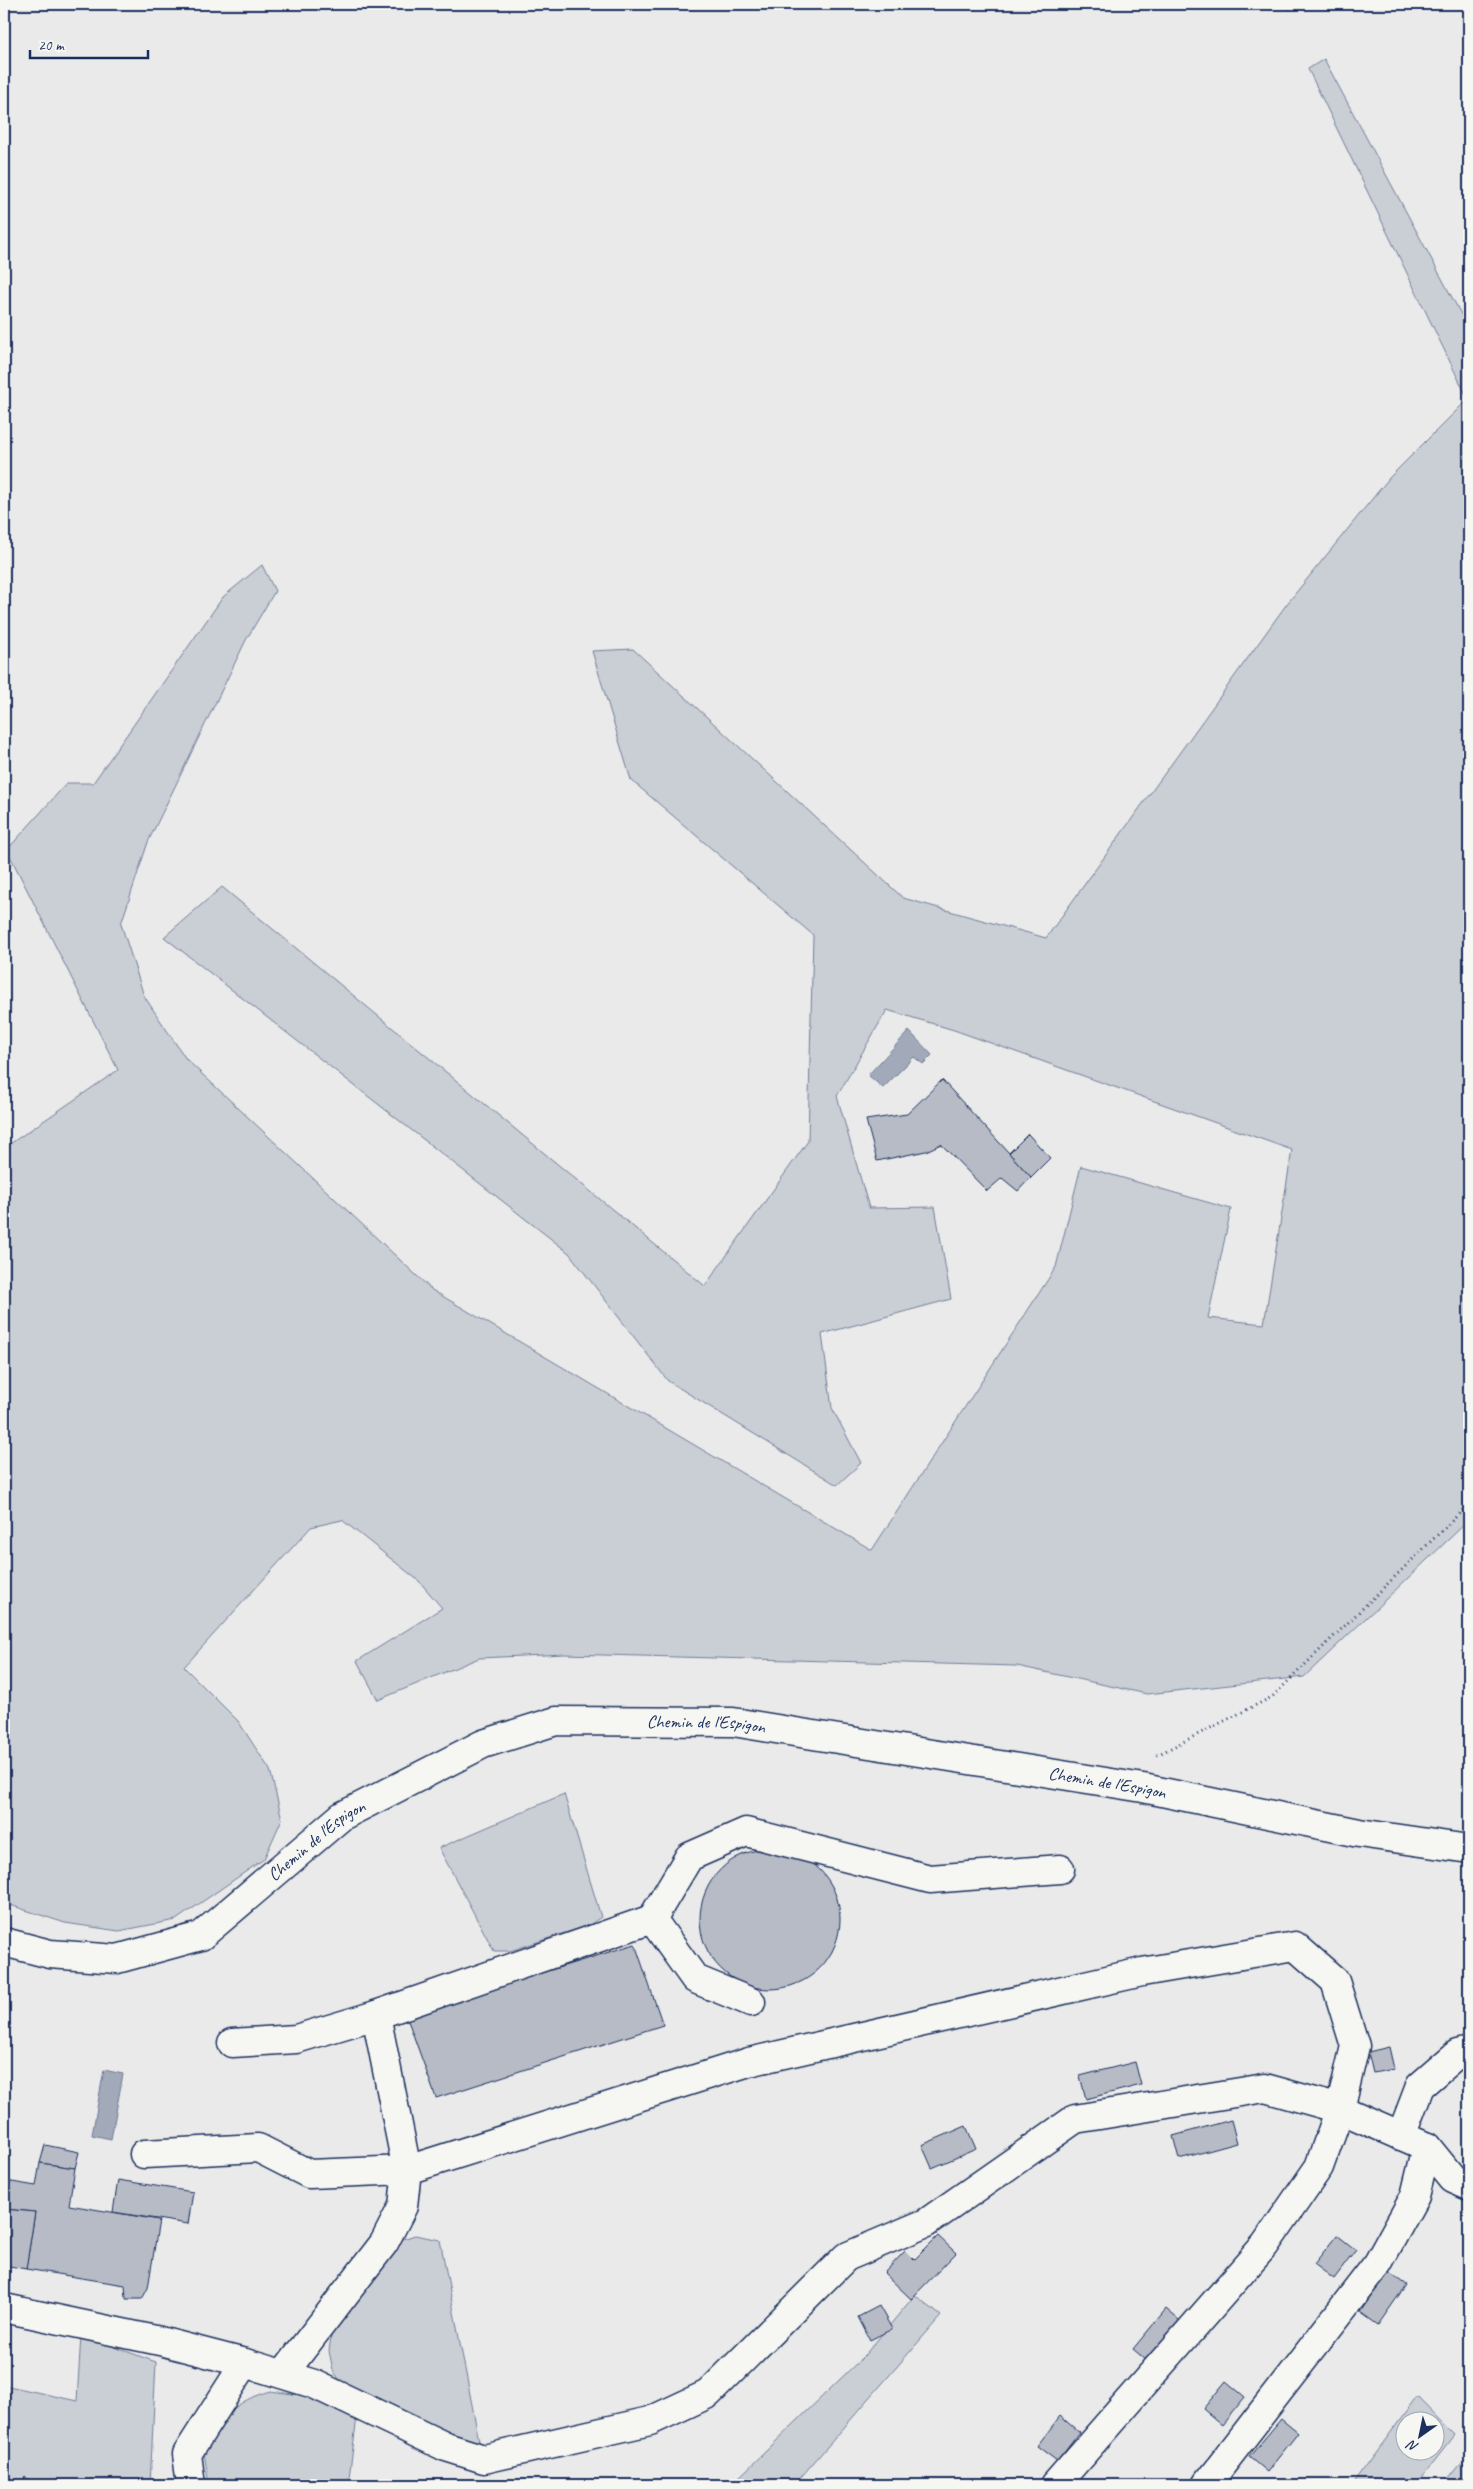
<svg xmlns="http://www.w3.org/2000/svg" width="1473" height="2489" font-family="Caveat,sans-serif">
<rect width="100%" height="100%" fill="#e9eae9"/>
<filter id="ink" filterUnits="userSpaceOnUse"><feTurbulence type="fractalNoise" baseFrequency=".02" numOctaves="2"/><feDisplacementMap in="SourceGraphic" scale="10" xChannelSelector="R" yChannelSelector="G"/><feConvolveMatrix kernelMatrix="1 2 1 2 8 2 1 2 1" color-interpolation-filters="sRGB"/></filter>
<g filter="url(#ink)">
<g fill="#caced5" stroke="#727e9a" fill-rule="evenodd">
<path d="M1324 59 1469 329V1520L1304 1677 1147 1694 1017 1666 565 1654 479 1658 378 1700 357 1661 442 1608 419 1581 342 1520 311 1527 184 1667 238 1721 270 1770 282 1819 264 1859 176 1920 119 1931 65 1923 4 1903V1148L118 1070 7 850 67 783H93L223 597 262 565 275 591 246 640 148 842 121 924 144 996 186 1059 432 1290 872 1550 1056 1267 1081 1166 1231 1209 1208 1318 1264 1324 1292 1150 954 1030 887 1010 837 1096 869 1208 935 1207 951 1299 822 1334 832 1408 861 1463 837 1485 668 1381 569 1253 164 937 222 887 705 1286 808 1141 813 935 631 780 592 651 633 649 903 898 1046 938 1286 605 1390 477 1468 399 1308 69Z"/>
<path d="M564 1794 601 1917 589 1925 510 1951H494L439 1848Z"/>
<path d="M415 2235 440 2240 480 2446 449 2438 345 2388 333 2370 329 2351 332 2329 403 2239Z"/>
<path d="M915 2295 941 2316 794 2485H731L863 2357Z"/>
<path d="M81 2335 156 2362 150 2485H5L4 2385 77 2401Z"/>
<path d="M270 2391 308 2396 357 2417 348 2485H209L203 2446C224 2417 234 2401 270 2391Z"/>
<path d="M1417 2397 1454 2435 1415 2485H1352ZM1406 2422H1436V2452H1406Z"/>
<path d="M1460 2464 1469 2465V2485H1443Z"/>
</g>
<g fill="#a2aaba" stroke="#6c7995">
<path d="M909 1031 932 1055 923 1064 914 1057 883 1088 868 1075Z"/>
<path d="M104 2070 123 2074 111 2139 92 2135Z"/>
</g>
<g fill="#b6bbc6" stroke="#1b2f5e">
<path d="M942 1080 1031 1177 1018 1191 1002 1178 987 1191 941 1144 926 1151 877 1161 866 1120 907 1114Z"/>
<path d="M1028 1134 1050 1158 1031 1177 1009 1153Z"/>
<circle cx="770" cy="1919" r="70"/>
<path d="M635 1944 663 2025 436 2098 406 2015Z"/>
<path d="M1389 2047 1394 2069 1373 2073 1368 2052Z"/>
<path d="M1135 2062 1141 2085 1086 2099 1080 2076Z"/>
<path d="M1231 2120 1237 2143 1179 2159 1173 2136Z"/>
<path d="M966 2126 976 2149 932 2168 922 2145Z"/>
<path d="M45 2145 79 2152 75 2168 40 2163Z"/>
<path d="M40 2163 75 2168 69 2205 159 2220 148 2288 142 2299H126L125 2285 26 2269 35 2212 4 2209V2196L6 2181 36 2186Z"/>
<path d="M118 2180 193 2192 188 2224 113 2212Z"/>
<path d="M4 2209 35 2212 26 2269 4 2265Z"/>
<path d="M1337 2235 1356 2250 1334 2279 1314 2264Z"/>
<path d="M938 2236 956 2253 911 2299 884 2273 905 2251 914 2260Z"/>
<path d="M1388 2272 1406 2285 1378 2325 1360 2312Z"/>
<path d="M879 2306 892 2329 870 2340 858 2317Z"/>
<path d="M1166 2309 1186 2326 1153 2366 1133 2349Z"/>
<path d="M1226 2381 1245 2397 1222 2425 1203 2409Z"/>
<path d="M1060 2416 1079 2432 1057 2461 1037 2446Z"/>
<path d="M1281 2419 1298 2433 1267 2472 1249 2457Z"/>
<path d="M25 2477 36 2485H19Z"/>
</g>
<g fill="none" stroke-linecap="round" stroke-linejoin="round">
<defs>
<g id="minor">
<path d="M652 1919 689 1857 746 1832 930 1879 1060 1869"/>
<path id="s1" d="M4 1942 50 1954 117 1959 201 1936 342 1816 483 1744 556 1721 733 1722 1143 1788 1359 1833 1469 1849"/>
<path d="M232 2043 296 2039 376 2015"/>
<path d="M1401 2136 1420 2086 1457 2054 1469 2051"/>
<path d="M1427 2147 1453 2179 1469 2186"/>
<path d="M144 2154 258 2148 309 2174 407 2170 376 2015 652 1919 695 1979 751 2002"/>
<path d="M4 2308 160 2341 245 2363 187 2454 191 2485"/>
<path d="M245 2363 314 2384 446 2447 484 2459 650 2421 708 2394 846 2257 926 2223 1075 2119 1265 2088 1340 2109 1355 2046 1335 1981 1295 1946 1142 1972 749 2062 407 2170 403 2206 384 2243 283 2374"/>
<path d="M1055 2485 1265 2245 1319 2167 1340 2109 1427 2147 1415 2196 1378 2263 1206 2485"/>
</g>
</defs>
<use href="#minor" stroke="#1b2f5e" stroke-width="31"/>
<g stroke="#1b2f5e" stroke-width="3" stroke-dasharray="1 4" stroke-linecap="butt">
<path d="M1287 4 1292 11"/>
<path d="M1157 1755 1272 1697 1469 1504"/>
</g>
<use href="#minor" stroke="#f6f6f2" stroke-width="28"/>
</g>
</g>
<g text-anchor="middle" stroke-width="4" stroke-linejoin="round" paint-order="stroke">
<g font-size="18" fill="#1b2f5e" stroke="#f6f6f2">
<text dy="6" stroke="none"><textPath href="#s1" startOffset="772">Chemin de l'Espigon</textPath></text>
<text dy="6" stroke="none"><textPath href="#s1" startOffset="1178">Chemin de l'Espigon</textPath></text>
<text dy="6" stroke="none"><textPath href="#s1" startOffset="352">Chemin de l'Espigon</textPath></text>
</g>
</g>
<rect width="1473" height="2489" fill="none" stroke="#f6f6f2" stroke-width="20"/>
<rect x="10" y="10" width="1453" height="2469" fill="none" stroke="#1b2f5e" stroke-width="2" filter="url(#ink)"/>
<g transform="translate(1420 2436) rotate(213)"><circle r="24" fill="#f6f6f2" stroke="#9ea6b7"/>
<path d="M0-4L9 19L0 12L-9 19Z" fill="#1b2f5e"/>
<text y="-8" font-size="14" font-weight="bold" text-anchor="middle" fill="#1b2f5e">N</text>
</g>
<path d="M30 50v8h118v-8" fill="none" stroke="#1b2f5e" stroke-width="2.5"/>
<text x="38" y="50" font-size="15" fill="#1b2f5e" stroke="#f6f6f2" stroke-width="4" paint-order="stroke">20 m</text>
</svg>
